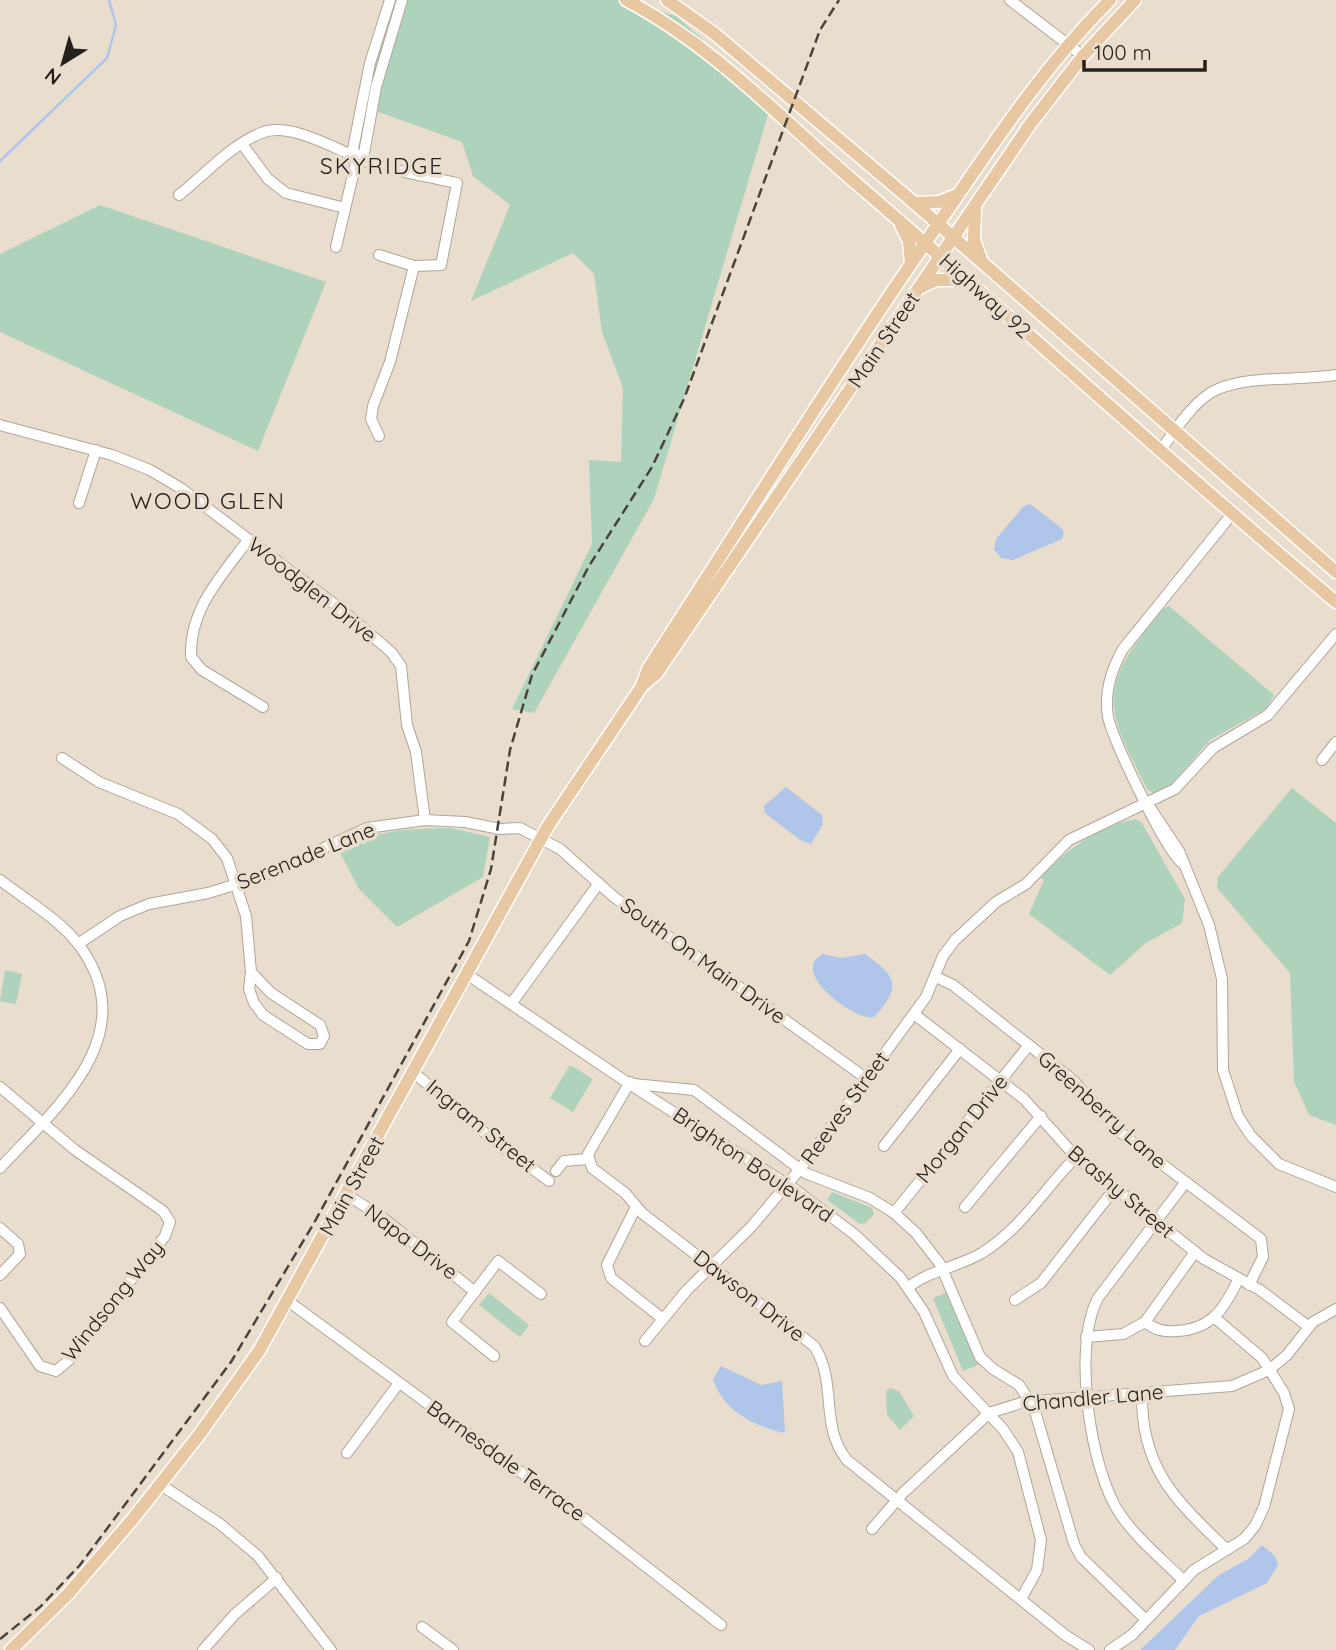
<svg xmlns="http://www.w3.org/2000/svg" width="1336" height="1650" font-family="Quicksand,sans-serif">
<rect width="100%" height="100%" fill="#e9ddce"/>
<g fill="#afd2bc">
<path d="M397 0H636L634 4 676 16 772 101 654 499 534 713 512 709 592 544 589 460 621 462 623 388 602 332 594 274 573 253 471 301 510 205 473 176 462 142 362 106Z"/>
<path d="M100 205 326 282 258 451 0 332V254Z"/>
<path d="M1169 606 1274 695 1267 708 1210 740 1172 784 1153 793 1147 789C1117 727 1093 698 1141 637 1148 627 1158 610 1169 606Z"/>
<path d="M1292 788 1336 823V1125L1309 1115 1294 1081 1290 973 1217 888 1218 877Z"/>
<path d="M1136 819 1142 823 1185 899 1182 923 1146 943 1110 975 1029 914 1044 880 1041 878C1062 852 1102 824 1136 819Z"/>
<path d="M451 828 490 837 483 877 397 927 359 889 337 847C375 831 410 828 451 828Z"/>
<path d="M5 970 22 974 16 1004 0 1001Z"/>
<path d="M570 1065 593 1079 573 1112 550 1098Z"/>
<path d="M832 1192 872 1208 874 1214 866 1223 860 1224 827 1200Z"/>
<path d="M489 1293 529 1325 520 1337 479 1305Z"/>
<path d="M946 1293 978 1365 963 1371 933 1298Z"/>
<path d="M890 1388 899 1391 914 1416 900 1430 887 1415 886 1391Z"/>
</g>
<g fill="#afc5e9">
<path d="M1030 504 1060 527 1064 532 1062 539 1013 560 1001 558 994 549 996 539 1024 506Z"/>
<path d="M786 787 822 815 823 824 811 844 800 840 765 813 764 806Z"/>
<path d="M823 954 842 958 865 954C897 976 902 987 874 1017 857 1022 787 972 823 954Z"/>
<path d="M721 1366 761 1385 782 1381 785 1433C755 1427 722 1410 713 1379Z"/>
<path d="M1262 1545 1275 1556 1278 1565 1267 1583 1199 1616 1175 1650H1140L1219 1575 1248 1559Z"/>
</g>
<g fill="none" stroke-linecap="round" stroke-linejoin="round">
<path stroke="#afc5e9" stroke-width="2.5" d="M0 161 107 58 116 25 109 0"/>
<defs>
<g id="minor">
<path d="M1010 0 1083 56"/>
<path d="M242 144 268 179 286 193 345 208"/>
<path d="M357 158 364 153 376 87 402 0"/>
<path d="M179 195C204 175 231 145 261 133 292 120 343 154 373 164 400 172 429 177 457 183L441 265 414 266 379 255"/>
<path d="M336 247 357 158 353 149 370 63 390 0"/>
<path d="M0 425 112 455 150 470 182 489 342 610 391 652 401 666 407 725 416 752 425 820"/>
<path d="M379 436 371 419 373 406 390 362 414 266"/>
<path d="M1160 451C1175 431 1194 399 1218 389 1251 375 1300 381 1336 375"/>
<path d="M79 503 96 450"/>
<path d="M248 540C221 577 189 609 191 657L202 670 263 707"/>
<path d="M62 758 99 782 178 814 212 839 227 858 246 916 251 972 249 989 254 1003 263 1015 308 1044H320L324 1036 320 1025 271 993 251 972"/>
<path d="M1322 760 1336 742"/>
<path d="M1147 803 1179 851 1209 925 1222 979 1223 1070 1238 1116 1251 1136 1279 1164 1336 1187"/>
<path d="M1181 862C1164 847 1113 740 1108 717 1104 692 1111 670 1123 649L1232 514"/>
<path d="M0 880C26 900 59 919 79 945 145 1034 57 1107 0 1168"/>
<path d="M78 944 120 916 149 904 208 893 263 876 367 828 425 820 465 822 500 829 520 828 560 849 614 897 867 1079"/>
<path d="M468 975 637 1089 793 1188 854 1234 900 1277 924 1312 953 1376 1003 1429 1018 1452 1041 1540 1037 1570 1021 1599"/>
<path d="M936 977 953 985 1074 1081 1121 1133 1261 1239 1263 1257 1249 1285"/>
<path d="M511 1004 599 883"/>
<path d="M914 1014 1024 1099 1076 1157 1204 1259 1260 1290 1309 1327"/>
<path d="M413 1072 492 1139 549 1181"/>
<path d="M630 1082 588 1154 592 1168 625 1193 642 1213 814 1346C838 1382 819 1426 847 1460L1065 1635 1089 1650"/>
<path d="M634 1084 694 1090 805 1173 870 1198 894 1213 916 1233 940 1264 980 1357 993 1369 1019 1385 1034 1408 1074 1544 1081 1557 1146 1620"/>
<path d="M0 1087 75 1150 163 1211 170 1222 165 1236 69 1360 56 1371 40 1366 0 1308"/>
<path d="M884 1146 960 1049"/>
<path d="M556 1171 564 1161 587 1159"/>
<path d="M347 1195 382 1217 475 1292"/>
<path d="M636 1207 607 1265 611 1278 663 1319"/>
<path d="M965 1207 1041 1116"/>
<path d="M894 1213 1029 1045"/>
<path d="M0 1228 18 1244 20 1254 0 1275"/>
<path d="M909 1287C930 1270 958 1267 982 1253 1022 1228 1044 1189 1076 1157"/>
<path d="M1015 1300 1041 1283 1115 1188"/>
<path d="M288 1301 585 1519 721 1625"/>
<path d="M1145 1322C1155 1330 1164 1332 1177 1331 1212 1329 1224 1309 1238 1280"/>
<path d="M1086 1337 1123 1334 1145 1322 1195 1252"/>
<path d="M645 1341 687 1290 751 1227 800 1169 926 997 943 956 955 940 996 902 1026 884 1069 840 1175 789 1213 748 1268 715 1336 634"/>
<path d="M494 1356 452 1322 498 1261 541 1294"/>
<path d="M1142 1394C1141 1470 1177 1501 1227 1550"/>
<path d="M347 1453 399 1383"/>
<path d="M161 1485 220 1524 258 1556 331 1650"/>
<path d="M872 1529 903 1493 989 1413 1024 1402 1232 1386 1269 1370 1287 1355 1313 1322 1336 1309"/>
<path d="M1183 1580C1162 1559 1137 1539 1120 1514 1090 1470 1072 1346 1098 1298L1185 1183"/>
<path d="M422 1627 453 1650"/>
<path d="M203 1650 235 1614 277 1578"/>
<path d="M1110 1650 1132 1635 1194 1570 1244 1539 1255 1526 1264 1507 1289 1409 1284 1393 1262 1358 1215 1318"/>
</g>
<g id="major">
<path d="M626 0C714 46 783 121 857 184 1018 323 1174 466 1336 602"/>
<path d="M667 0 715 34 912 201 1336 572"/>
<path d="M914 203 939 202 957 195"/>
<path d="M975 209 974 240 981 259"/>
<path d="M901 225 909 241 911 263"/>
<path d="M919 288 936 280H966"/>
<path d="M644 684 656 674 1031 123 1083 56 1135 0"/>
<path d="M11 1650 68 1594 132 1520 199 1435 259 1351 548 826 642 686 648 669C743 522 835 374 934 230 989 150 1041 69 1110 0"/>
</g>
</defs>
<use href="#minor" stroke="#b1a597" stroke-width="12"/>
<use href="#major" stroke="#fff" stroke-width="15"/>
<use href="#minor" stroke="#fff" stroke-width="10"/>
<use href="#major" stroke="#e8c7a3" stroke-width="12"/>
<path stroke="#49433c" stroke-width="2.5" stroke-dasharray="10 5" stroke-linecap="butt" d="M0 1639 40 1607 80 1565 231 1362 314 1223 469 941 491 869 510 750 532 675 589 566 652 467 684 399 820 30 839 0"/>
</g>
<g text-anchor="middle" stroke-width="7" stroke-linejoin="round" paint-order="stroke">
<g font-size="21" fill="#25201b" stroke="#e9ddce">
<text transform="translate(985 296) rotate(42)" y="7">Highway 92</text>
<text transform="translate(884 340) rotate(-56)" y="7">Main Street</text>
<text transform="translate(312 590) rotate(38)" y="7">Woodglen Drive</text>
<text transform="translate(306 856) rotate(-22)" y="7">Serenade Lane</text>
<text transform="translate(703 961) rotate(36)" y="7">South On Main Drive</text>
<text transform="translate(845 1108) rotate(-54)" y="7">Reeves Street</text>
<text transform="translate(1102 1110) rotate(42)" y="7">Greenberry Lane</text>
<text transform="translate(481 1126) rotate(39)" y="7">Ingram Street</text>
<text transform="translate(962 1129) rotate(-51)" y="7">Morgan Drive</text>
<text transform="translate(753 1165) rotate(34)" y="7">Brighton Boulevard</text>
<text transform="translate(352 1186) rotate(-61)" y="7">Main Street</text>
<text transform="translate(1121 1192) rotate(40)" y="7">Brashy Street</text>
<text transform="translate(411 1242) rotate(37)" y="7">Napa Drive</text>
<text transform="translate(749 1296) rotate(38)" y="7">Dawson Drive</text>
<text transform="translate(113 1301) rotate(-51)" y="7">Windsong Way</text>
<text transform="translate(1093 1398) rotate(-5)" y="7">Chandler Lane</text>
<text transform="translate(506 1461) rotate(36)" y="7">Barnesdale Terrace</text>
</g>
<g font-size="23" letter-spacing="2" fill="#25201b" stroke="#e9ddce">
<text x="382" y="174">SKYRIDGE</text>
<text x="208" y="509">WOOD GLEN</text>
</g>
</g>
<g transform="translate(63 63) rotate(217)" stroke="#e9ddce" stroke-width="5" paint-order="stroke">
<path d="M0-5L12 26L0 18L-12 26Z" fill="#25201b"/>
<text y="-10" font-size="19" font-weight="bold" text-anchor="middle" fill="#25201b">N</text>
</g>
<path d="M1084 60v10h121v-10" fill="none" stroke="#25201b" stroke-width="3.5"/>
<text x="1094" y="60" font-size="21" fill="#25201b" stroke="#e9ddce" stroke-width="5" paint-order="stroke">100 m</text>
</svg>
